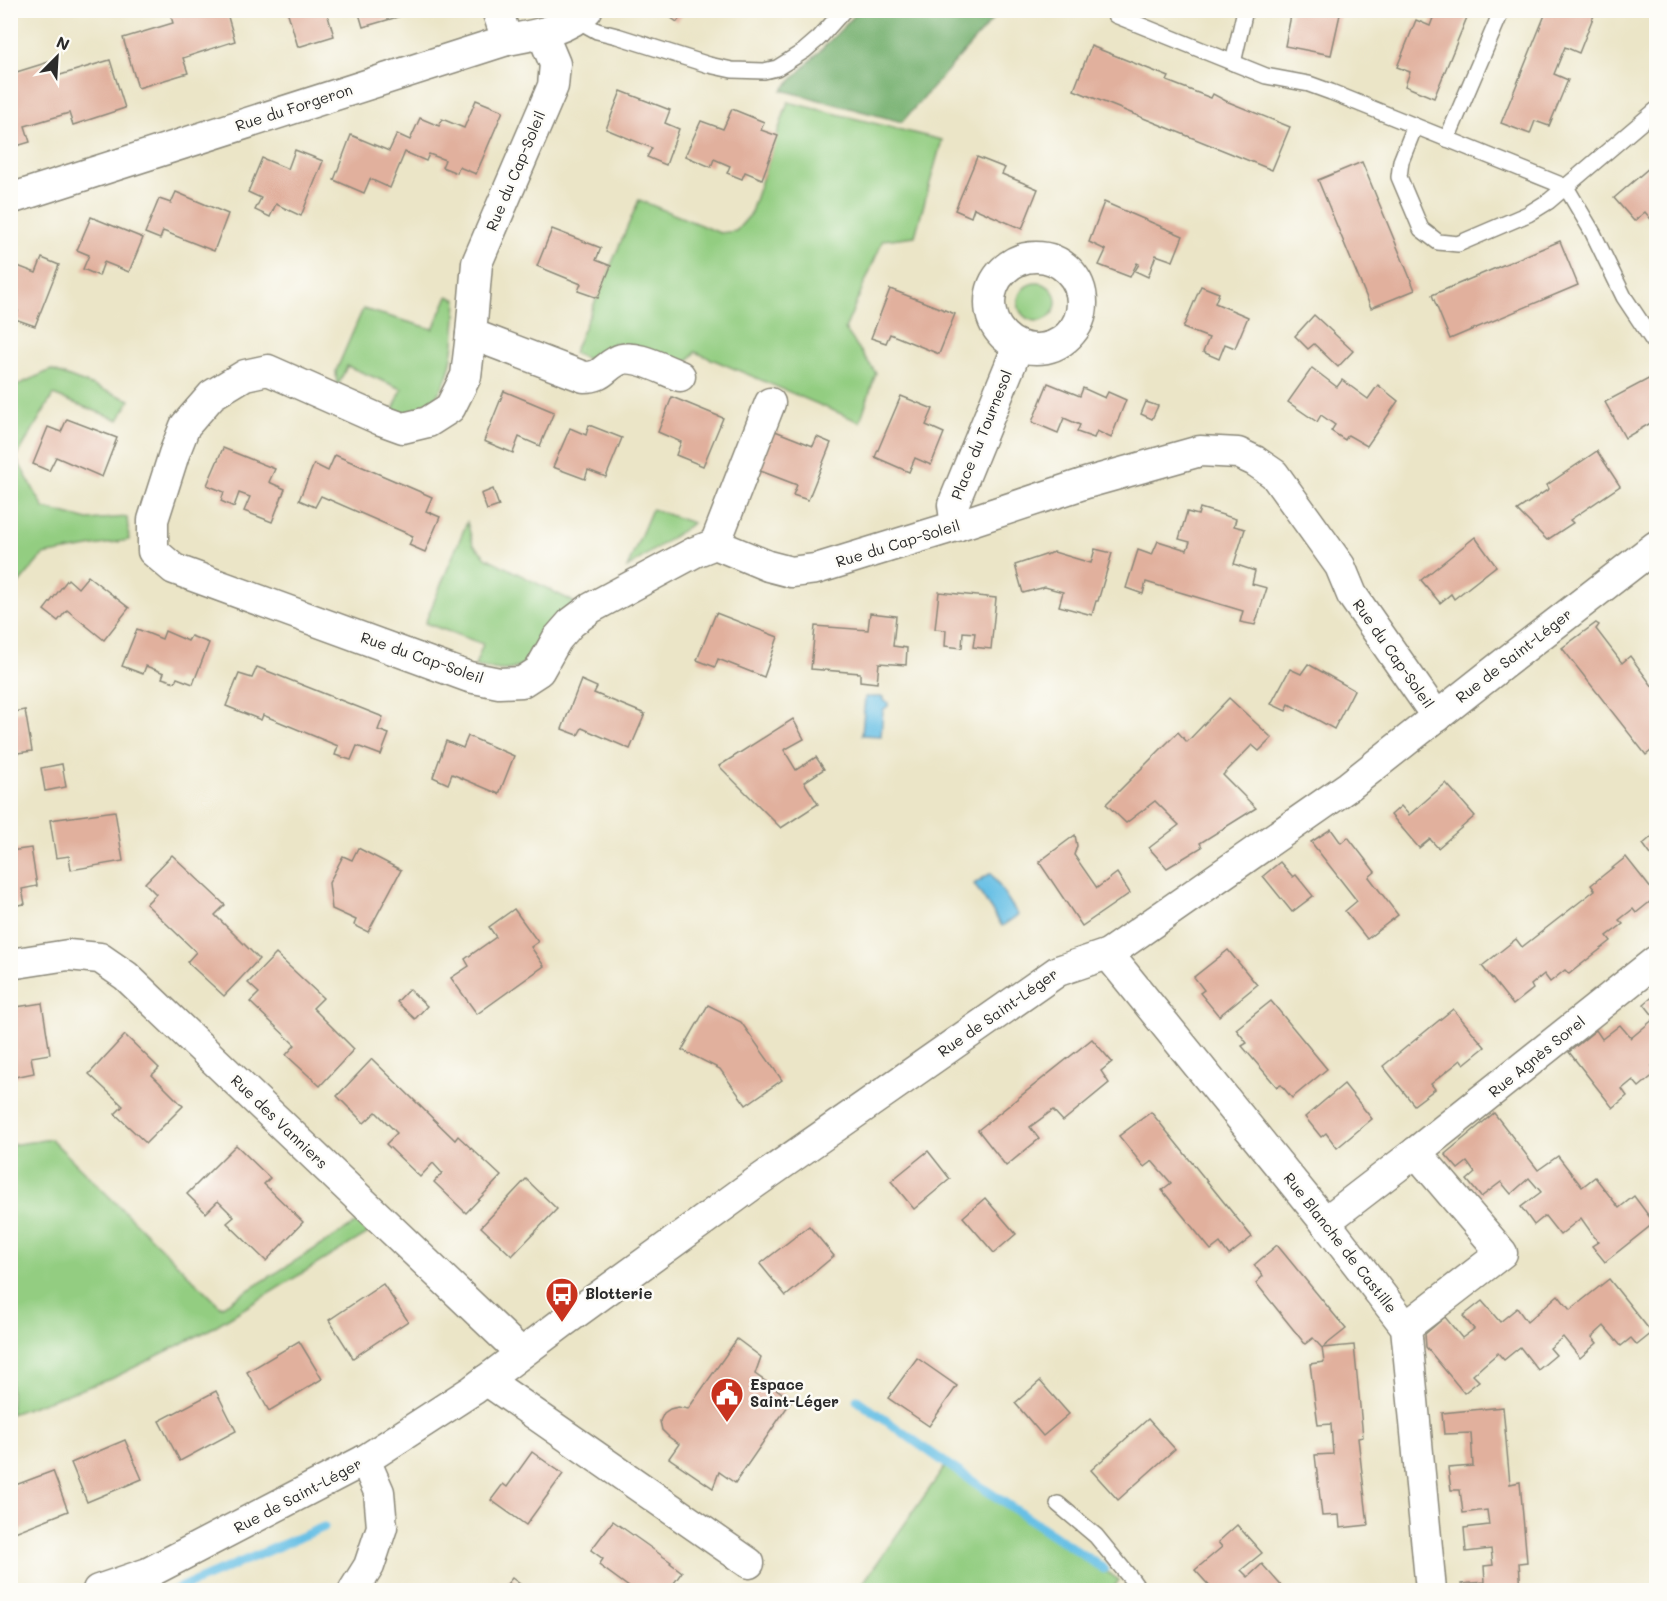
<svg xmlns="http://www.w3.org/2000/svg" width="1667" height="1601" font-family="Mali,sans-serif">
<rect width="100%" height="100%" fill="#fdfcf7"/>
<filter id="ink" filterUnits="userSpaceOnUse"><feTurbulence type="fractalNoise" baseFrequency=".0167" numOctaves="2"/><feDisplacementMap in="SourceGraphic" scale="12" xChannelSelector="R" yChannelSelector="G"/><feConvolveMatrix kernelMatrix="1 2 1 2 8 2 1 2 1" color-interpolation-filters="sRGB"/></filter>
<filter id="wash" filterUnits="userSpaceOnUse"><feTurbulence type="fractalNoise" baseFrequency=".008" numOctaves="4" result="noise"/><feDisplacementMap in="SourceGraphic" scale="24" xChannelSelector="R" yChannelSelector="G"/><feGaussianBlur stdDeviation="1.35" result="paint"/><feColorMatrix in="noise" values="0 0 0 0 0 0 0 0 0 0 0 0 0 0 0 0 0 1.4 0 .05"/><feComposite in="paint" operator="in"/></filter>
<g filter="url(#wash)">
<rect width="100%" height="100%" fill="#ebe5c7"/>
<g fill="#93cd81" stroke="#5f7c56" stroke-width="1.5">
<path d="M788 102 942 140 915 236 883 240 845 329 876 373 860 422 695 352 683 367 613 343 602 358 592 361 573 353 639 200 720 233 736 231 750 215Z"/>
<circle cx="1037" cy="302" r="19"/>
<path d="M448 296 457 300C454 337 457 402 410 412 405 413 398 412 392 412L402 389 347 366 337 388 336 371 363 309 433 329Z"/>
<path d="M51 370 130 400 119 420 53 395 16 458 44 508 88 520 127 517 129 540 43 555 11 593V388Z"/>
<path d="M652 509 693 523 627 568Z"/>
<path d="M467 522 473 544 487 558 574 602C562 617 532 662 516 668 504 673 487 668 475 666L483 644 425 623Z"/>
<path d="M51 1139 221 1307 358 1222 370 1232 207 1331 113 1378 11 1414V1145Z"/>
<path d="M947 1464 1119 1580 1112 1590H858Z"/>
</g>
<path fill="#76b06f" stroke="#506e4d" stroke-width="1.5" d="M859 11V10L1000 11 902 122 782 90Z"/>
<g fill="#68c0e5" stroke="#4a7688" stroke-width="1.5">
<path d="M865 697H883V700L888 703V706L883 710 881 736 862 735Z"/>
<path d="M991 873 1018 915 1002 926 974 884Z"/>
</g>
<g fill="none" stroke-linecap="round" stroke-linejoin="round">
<g stroke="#68c0e5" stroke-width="9">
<path d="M857 1400 947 1464 1104 1569"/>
<path d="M175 1590 324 1527"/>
</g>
</g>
<g id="blocks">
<g fill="#e1b09d">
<path d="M169 10H226L235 41 183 58 188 73 138 88 123 38 173 23Z"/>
<path d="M287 10H334L327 13 334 36 298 47Z"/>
<path d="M358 10H399L401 16 363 27Z"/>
<path d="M660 10H686L677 22Z"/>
<path d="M1292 10H1341L1331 55 1285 46Z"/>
<path d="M1436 10H1470L1434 98 1405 86 1410 72 1397 67 1416 20 1430 26Z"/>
<path d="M1547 10H1596L1579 53 1565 47 1554 74 1568 80 1549 126 1535 121 1530 134 1501 123Z"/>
<path d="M1091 46 1169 77 1167 81 1211 98 1213 94 1226 101 1290 127 1272 170 1074 90Z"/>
<path d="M110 60 125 108 73 125 69 113 25 126 30 142 10 148V92L14 91 10 79V74L52 61 57 76Z"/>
<path d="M621 91 670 110 665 123 679 129 666 165 647 157 652 148 606 129Z"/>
<path d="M476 100 503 111 476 174 459 167 457 173 442 167 445 160 429 154 426 161 405 152 390 188 370 179 364 193 334 180 351 135 389 151 397 134 410 140 420 118 439 126 442 119 464 128Z"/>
<path d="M732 109 764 122 761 130 778 136 762 179 745 172 742 179 727 173 730 166 714 159 711 167 685 156 701 121 723 129Z"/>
<path d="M295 150 323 161 301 216 276 204 270 217 255 210 261 198 248 192 262 158 288 169Z"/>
<path d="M977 157 1005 168 1002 174 1038 189 1022 229 974 208 971 217 955 210Z"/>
<path d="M1362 162 1415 290 1371 308 1318 180Z"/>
<path d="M1656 162V222L1655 224 1645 212 1634 221 1614 198Z"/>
<path d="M176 192 228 214 214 251 163 231 160 239 145 233 159 199 171 203Z"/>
<path d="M1104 202 1183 236 1173 261 1156 255 1148 277 1135 271 1139 264 1137 263 1130 277 1099 265 1106 250 1089 242Z"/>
<path d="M91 217 143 238 129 272 104 262 99 276 83 269 89 255 77 250Z"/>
<path d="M552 229 601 248 596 260 611 266 598 298 578 291 581 284 537 266Z"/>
<path d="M1560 241 1578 285 1450 339 1432 295Z"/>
<path d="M42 258 59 265 35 326 15 319 18 311 10 309V263L36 273Z"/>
<path d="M1201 286 1219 293 1215 303 1248 317 1235 348 1225 344 1219 359 1203 352 1209 338 1183 328Z"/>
<path d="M890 289 955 314 939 354 890 334 886 343 871 338Z"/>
<path d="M1314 315 1353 351 1338 367 1314 344 1308 349 1295 336Z"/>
<path d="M1312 368 1337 387 1342 380 1368 399 1378 385 1398 401 1367 446 1348 435 1345 440 1331 431 1335 425 1321 415 1317 422 1288 402Z"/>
<path d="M1656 375V420L1625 438 1605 402Z"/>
<path d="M1048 383 1080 396 1083 388 1105 398 1108 392 1126 400 1111 438 1097 431 1094 438 1077 432 1080 425 1064 418 1058 433 1032 422Z"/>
<path d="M504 391 554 412 540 446 519 437 513 453 484 441Z"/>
<path d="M901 396 933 409 926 425 944 433 931 465 915 458 909 472 875 457Z"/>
<path d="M672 397 723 418 703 466 676 455 681 442 658 432Z"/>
<path d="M1146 402 1158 406 1152 419 1141 414Z"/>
<path d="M67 419 117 438 102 477 56 457 49 471 33 464 48 427 61 432Z"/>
<path d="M589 425 622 438 606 477 588 470 585 479 553 467 570 428 586 435Z"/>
<path d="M765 427 813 446 817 437 831 443 808 500 793 495 797 485 750 467Z"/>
<path d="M223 448 275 469 269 482 285 489 272 522 244 511 250 497 239 493 234 507 221 501 224 492 207 485Z"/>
<path d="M1597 451 1620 486 1570 520 1573 523 1547 540 1517 510 1549 489 1547 485Z"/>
<path d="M335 455 432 497 426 511 440 517 425 552 409 545 413 536 321 496 315 507 299 500 314 464 328 471Z"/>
<path d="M493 489 499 506 487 510 481 494Z"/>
<path d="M1200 508 1236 519 1234 526 1245 529 1234 564 1255 571 1252 584 1267 588 1255 625 1240 622 1243 611 1146 582 1143 594 1126 588 1138 550 1152 555 1158 541 1187 550 1190 542 1179 539 1187 512 1198 515Z"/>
<path d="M1475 537 1496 566 1454 599 1451 594 1440 603 1421 580Z"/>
<path d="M1095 549 1112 553 1098 601H1096L1092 615 1059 606 1063 592 1045 587 1023 593 1015 565 1054 552 1091 563Z"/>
<path d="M88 576 129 608 104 640 67 610 58 621 44 610 68 579 78 588Z"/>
<path d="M939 592 996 598 991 649 973 647 975 633 963 632 962 648 945 646 946 630 935 629Z"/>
<path d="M716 613 778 637 764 677 718 659 715 667 697 660Z"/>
<path d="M870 613 896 616 893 646 907 648 906 665 879 663 877 683 860 681V673L811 669 815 626 868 630Z"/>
<path d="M1596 623 1599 625 1596 629 1622 663 1630 656 1656 691V747L1646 755 1562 648Z"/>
<path d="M137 629 162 639 165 631 188 641 191 636 209 643 193 684 177 678 175 682 162 678 164 673 146 666 143 674 122 666Z"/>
<path d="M1308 664 1354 690 1334 729 1289 704 1286 711 1271 704 1290 669 1301 674Z"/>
<path d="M257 667 383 717 378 730 389 734 381 755 357 746 351 760 335 755 338 746 263 715 261 720 226 706 239 674 252 678Z"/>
<path d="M581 680 597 687 594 693 645 714 630 749 582 728 578 735 562 729Z"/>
<path d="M1229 698 1272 738 1259 751 1252 745 1223 775 1256 808 1200 843 1202 847 1167 868 1149 848 1179 825 1155 801 1126 823 1106 804 1178 732 1187 742Z"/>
<path d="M25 710 32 751 10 754V713Z"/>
<path d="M793 719 804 739 784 750 796 770 816 757 824 769 804 782 818 804 781 828 719 766Z"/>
<path d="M468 736 514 756 499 794 452 774 448 784 433 777 446 741 463 748Z"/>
<path d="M62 764 66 787 45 791 41 768Z"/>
<path d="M1446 783 1475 816 1438 848 1430 839 1419 848 1391 815 1401 806 1409 815Z"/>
<path d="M115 811 123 861 71 870 69 856 56 858 50 820Z"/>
<path d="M1331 829 1341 843 1348 837 1375 872 1369 877 1398 915 1367 939 1345 911 1357 901 1311 842Z"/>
<path d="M1656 833V862L1643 844Z"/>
<path d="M1075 835 1077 846 1074 855 1097 888 1117 873 1130 893 1082 926 1039 862Z"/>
<path d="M31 848 37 886 22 889 25 904 10 906V851Z"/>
<path d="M358 848 401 870 368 932 354 925 356 920 332 909 329 883 343 856 352 860Z"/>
<path d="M172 855 225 905 215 915 259 959 224 996 187 962 196 952 146 904 156 894 145 883Z"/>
<path d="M1626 857 1656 895V897L1636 913 1633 909 1619 920 1623 924 1607 936 1611 941 1569 974 1565 970 1550 982 1544 974 1531 985 1533 989 1513 1005 1482 966 1516 939 1522 947 1595 890 1591 885Z"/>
<path d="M1280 862 1293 877 1296 875 1313 896 1292 912 1263 876Z"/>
<path d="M514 909 538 942 531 947 544 966 477 1014 451 978 469 966 465 959 496 937 489 927Z"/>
<path d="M1228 950 1257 985 1219 1016 1200 993 1204 990 1194 977Z"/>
<path d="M276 954 323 998 313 1008 354 1049 320 1086 286 1055 295 1045 250 1002 259 993 248 983Z"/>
<path d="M409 989 427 1006 415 1019 397 1002Z"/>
<path d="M1656 994V1062L1652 1066 1656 1071V1073L1639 1087 1633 1080 1622 1089 1627 1096 1613 1108 1569 1052 1596 1030 1602 1039 1620 1025 1631 1038 1655 1018 1644 1004Z"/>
<path d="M1271 1001 1327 1069 1292 1098 1281 1085 1277 1087 1242 1046 1247 1043 1236 1029Z"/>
<path d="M42 1003 50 1054 31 1057 34 1073 10 1078V1008Z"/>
<path d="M708 1005 741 1022 782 1080 746 1105 720 1069 682 1050Z"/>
<path d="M1453 1009 1485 1047 1464 1064 1461 1060 1431 1084 1435 1089 1414 1105 1383 1066Z"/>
<path d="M125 1035 159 1068 152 1075 183 1106 146 1143 115 1114 123 1106 89 1074Z"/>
<path d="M1092 1039 1112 1062 1101 1071 1109 1083 1063 1121 1053 1110 1030 1127 1039 1139 1006 1166 978 1130Z"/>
<path d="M372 1059 455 1140 458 1136 501 1176 466 1213 434 1182 442 1173 433 1163 420 1177 386 1144 397 1133 376 1112 364 1123 337 1096Z"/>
<path d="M1344 1084 1372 1119 1337 1148 1326 1133 1321 1137 1305 1117Z"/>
<path d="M1151 1112 1252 1237 1229 1255 1220 1243 1211 1250 1162 1190 1171 1183 1152 1161 1144 1167 1119 1136Z"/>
<path d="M1494 1113 1538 1170 1558 1156 1582 1187 1595 1177 1619 1208 1634 1196 1654 1223 1605 1262 1592 1246 1598 1242 1581 1218 1560 1235 1545 1216 1534 1225 1521 1207 1541 1192 1529 1178 1511 1194 1501 1182 1481 1197 1467 1180 1475 1173 1467 1162 1458 1169 1445 1154Z"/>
<path d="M236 1145 270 1178 264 1184 303 1222 266 1261 227 1223 234 1217 218 1201 206 1213 187 1194Z"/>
<path d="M928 1151 950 1179 914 1209 891 1181Z"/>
<path d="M526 1179 557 1209 512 1256 481 1227Z"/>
<path d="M985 1198 1016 1234 994 1253 963 1217Z"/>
<path d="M809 1226 834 1256 786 1296 760 1264Z"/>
<path d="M1277 1245 1346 1329 1322 1348 1313 1338 1305 1344 1256 1283 1263 1276 1254 1265Z"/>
<path d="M1609 1279 1652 1333 1637 1345 1631 1338 1621 1346 1604 1326 1592 1337 1597 1343 1580 1358 1563 1337 1550 1348 1556 1355 1538 1370 1520 1347 1504 1360 1498 1353 1484 1365 1473 1375 1479 1381 1464 1393 1426 1347 1425 1334 1445 1317 1462 1338 1474 1329 1463 1316 1482 1301 1500 1322 1517 1308 1527 1322 1558 1295 1570 1310Z"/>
<path d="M383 1284 408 1321 353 1358 329 1320Z"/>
<path d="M737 1339 761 1357 755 1374 792 1400 735 1483 719 1472 713 1488 669 1458 679 1444 669 1437 662 1430 660 1421 664 1413 670 1409 678 1407 688 1409Z"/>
<path d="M299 1341 322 1379 269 1411 247 1372Z"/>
<path d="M1354 1345 1363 1437 1358 1438 1368 1525 1340 1528 1339 1515 1322 1516 1315 1455 1333 1454 1331 1424 1318 1425 1310 1364 1324 1362 1322 1348Z"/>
<path d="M917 1358 957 1386 929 1426 888 1398Z"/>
<path d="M1040 1381 1069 1414 1043 1436 1015 1403Z"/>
<path d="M216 1391 236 1431 180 1461 159 1421Z"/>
<path d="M1503 1407 1510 1484 1520 1482 1527 1562 1519 1563 1521 1590H1462L1461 1584 1485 1582 1484 1566 1493 1565 1491 1549 1466 1552 1464 1528 1489 1525 1487 1510 1463 1513 1460 1490H1451L1448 1468 1473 1466 1471 1433 1444 1434 1442 1413Z"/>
<path d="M1148 1419 1175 1449 1118 1500 1091 1470Z"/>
<path d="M125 1440 142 1479 87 1502 71 1463Z"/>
<path d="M532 1452 563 1474 526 1525 491 1500 503 1484 507 1487Z"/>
<path d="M53 1471 68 1511 10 1534V1487Z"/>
<path d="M613 1521 671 1562 670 1563 682 1572 669 1590H633L599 1565 603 1559 591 1550Z"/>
<path d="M1237 1525 1262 1553 1241 1570 1248 1577 1262 1564 1285 1590H1213L1195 1570 1222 1547 1218 1542Z"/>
<path d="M512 1578 528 1590H502Z"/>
</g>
</g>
</g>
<g filter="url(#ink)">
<use href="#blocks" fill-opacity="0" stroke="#8b8879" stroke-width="1.5"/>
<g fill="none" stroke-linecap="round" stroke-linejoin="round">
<defs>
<g id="service">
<path d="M1115 15 1266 76 1309 84 1331 92 1566 187 1593 233 1624 297 1656 345"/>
<path d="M577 20 597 31 617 36 709 65 732 70 764 71 777 68 804 51 819 38 844 10"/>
<path d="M1233 63 1245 10"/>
<path d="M1415 126 1401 161 1399 177 1421 229 1438 242 1458 244 1528 214 1549 201 1656 110"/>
<path d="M1447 139 1502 10"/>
<path d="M1058 1504 1096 1536 1132 1580 1139 1590"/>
</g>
<g id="minor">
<path d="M497 10 507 40"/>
<path d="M542 33 555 64 553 86 477 263 471 334 466 376 450 408 428 422 403 428 381 420 268 370 245 375 212 395 185 426 174 454 153 520V551L174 569 469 677 499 683 522 682 539 671 557 639 571 623 591 608 695 552 715 544 768 566 791 572 816 569 956 526 1086 483 1200 451 1238 453 1255 461 1274 474 1340 566 1352 595 1437 717"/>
<path d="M10 199 507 40C534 35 566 31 587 10"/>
<circle cx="1036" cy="303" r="46"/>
<path d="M471 334 584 377C603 377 602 369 617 361 633 352 664 370 680 376"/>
<path d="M956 526 953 505 1018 346"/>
<path d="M715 544 770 403"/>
<path d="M1108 954 1325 1222 1406 1327 1431 1590"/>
<path d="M10 964 68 955 100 958 126 976 521 1353"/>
<path d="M1325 1222 1416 1152"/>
<path d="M1406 1327 1502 1253 1416 1152 1656 961"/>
<path d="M486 1380 749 1563"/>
<path d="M98 1590 148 1573 365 1460 473 1390 562 1323 755 1183 1058 971 1108 954 1349 786 1502 665 1656 546"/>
<path d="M354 1590 369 1566 382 1527 379 1492 365 1460"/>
</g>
</defs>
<use href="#service" stroke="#8b8879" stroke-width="18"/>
<use href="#minor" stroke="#8b8879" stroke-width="33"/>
<use href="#service" stroke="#fff" stroke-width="15"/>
<use href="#minor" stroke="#fff" stroke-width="30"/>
</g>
</g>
<defs>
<symbol id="bus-pin" viewBox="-11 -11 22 30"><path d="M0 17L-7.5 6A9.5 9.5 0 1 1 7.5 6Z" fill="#c8321e" stroke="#fdfcf7"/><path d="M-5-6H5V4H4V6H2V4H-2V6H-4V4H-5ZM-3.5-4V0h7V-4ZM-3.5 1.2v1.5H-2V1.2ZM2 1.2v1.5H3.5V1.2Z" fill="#fff"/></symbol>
<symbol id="civic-pin" viewBox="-11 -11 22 30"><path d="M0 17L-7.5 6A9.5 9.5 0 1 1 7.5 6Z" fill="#c8321e" stroke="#fdfcf7"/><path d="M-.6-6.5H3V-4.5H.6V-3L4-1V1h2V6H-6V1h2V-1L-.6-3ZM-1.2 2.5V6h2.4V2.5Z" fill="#fff"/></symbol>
</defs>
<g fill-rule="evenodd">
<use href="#bus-pin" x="543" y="1275" width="38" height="52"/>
<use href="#civic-pin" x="708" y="1375" width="38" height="52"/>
</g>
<g text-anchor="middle" stroke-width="5" stroke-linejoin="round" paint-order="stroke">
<g font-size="15" fill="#2b2b2b" stroke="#fdfcf7">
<text transform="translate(294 108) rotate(-18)" y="5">Rue du Forgeron</text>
<text transform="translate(516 171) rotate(-67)" y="5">Rue du Cap-Soleil</text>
<text transform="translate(982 435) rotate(-68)" y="5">Place du Tournesol</text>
<text transform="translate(898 544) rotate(-17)" y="5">Rue du Cap-Soleil</text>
<text transform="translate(1393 654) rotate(55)" y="5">Rue du Cap-Soleil</text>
<text transform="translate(1514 656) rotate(-38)" y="5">Rue de Saint-Léger</text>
<text transform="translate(422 658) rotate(19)" y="5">Rue du Cap-Soleil</text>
<text transform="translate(998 1013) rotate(-35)" y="5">Rue de Saint-Léger</text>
<text transform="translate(1537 1057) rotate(-39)" y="5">Rue Agnès Sorel</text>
<text transform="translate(279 1122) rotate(44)" y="5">Rue des Vanniers</text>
<text transform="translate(1340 1243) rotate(52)" y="5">Rue Blanche de Castille</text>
<text transform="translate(298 1496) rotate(-28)" y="5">Rue de Saint-Léger</text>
</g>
<g font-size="15" font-weight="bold" fill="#2b2b2b" stroke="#fdfcf7" text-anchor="start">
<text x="585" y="1299">Blotterie</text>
<text x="750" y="1390">Espace<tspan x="750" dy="17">Saint-Léger</tspan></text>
</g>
</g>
<rect width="1667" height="1601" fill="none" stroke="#fdfcf7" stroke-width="36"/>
<g transform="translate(57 57) rotate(24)" stroke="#fdfcf7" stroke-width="4.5" paint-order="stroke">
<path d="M0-4.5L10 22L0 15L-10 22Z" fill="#2b2b2b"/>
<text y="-9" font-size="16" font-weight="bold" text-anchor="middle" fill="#2b2b2b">N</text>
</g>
</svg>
